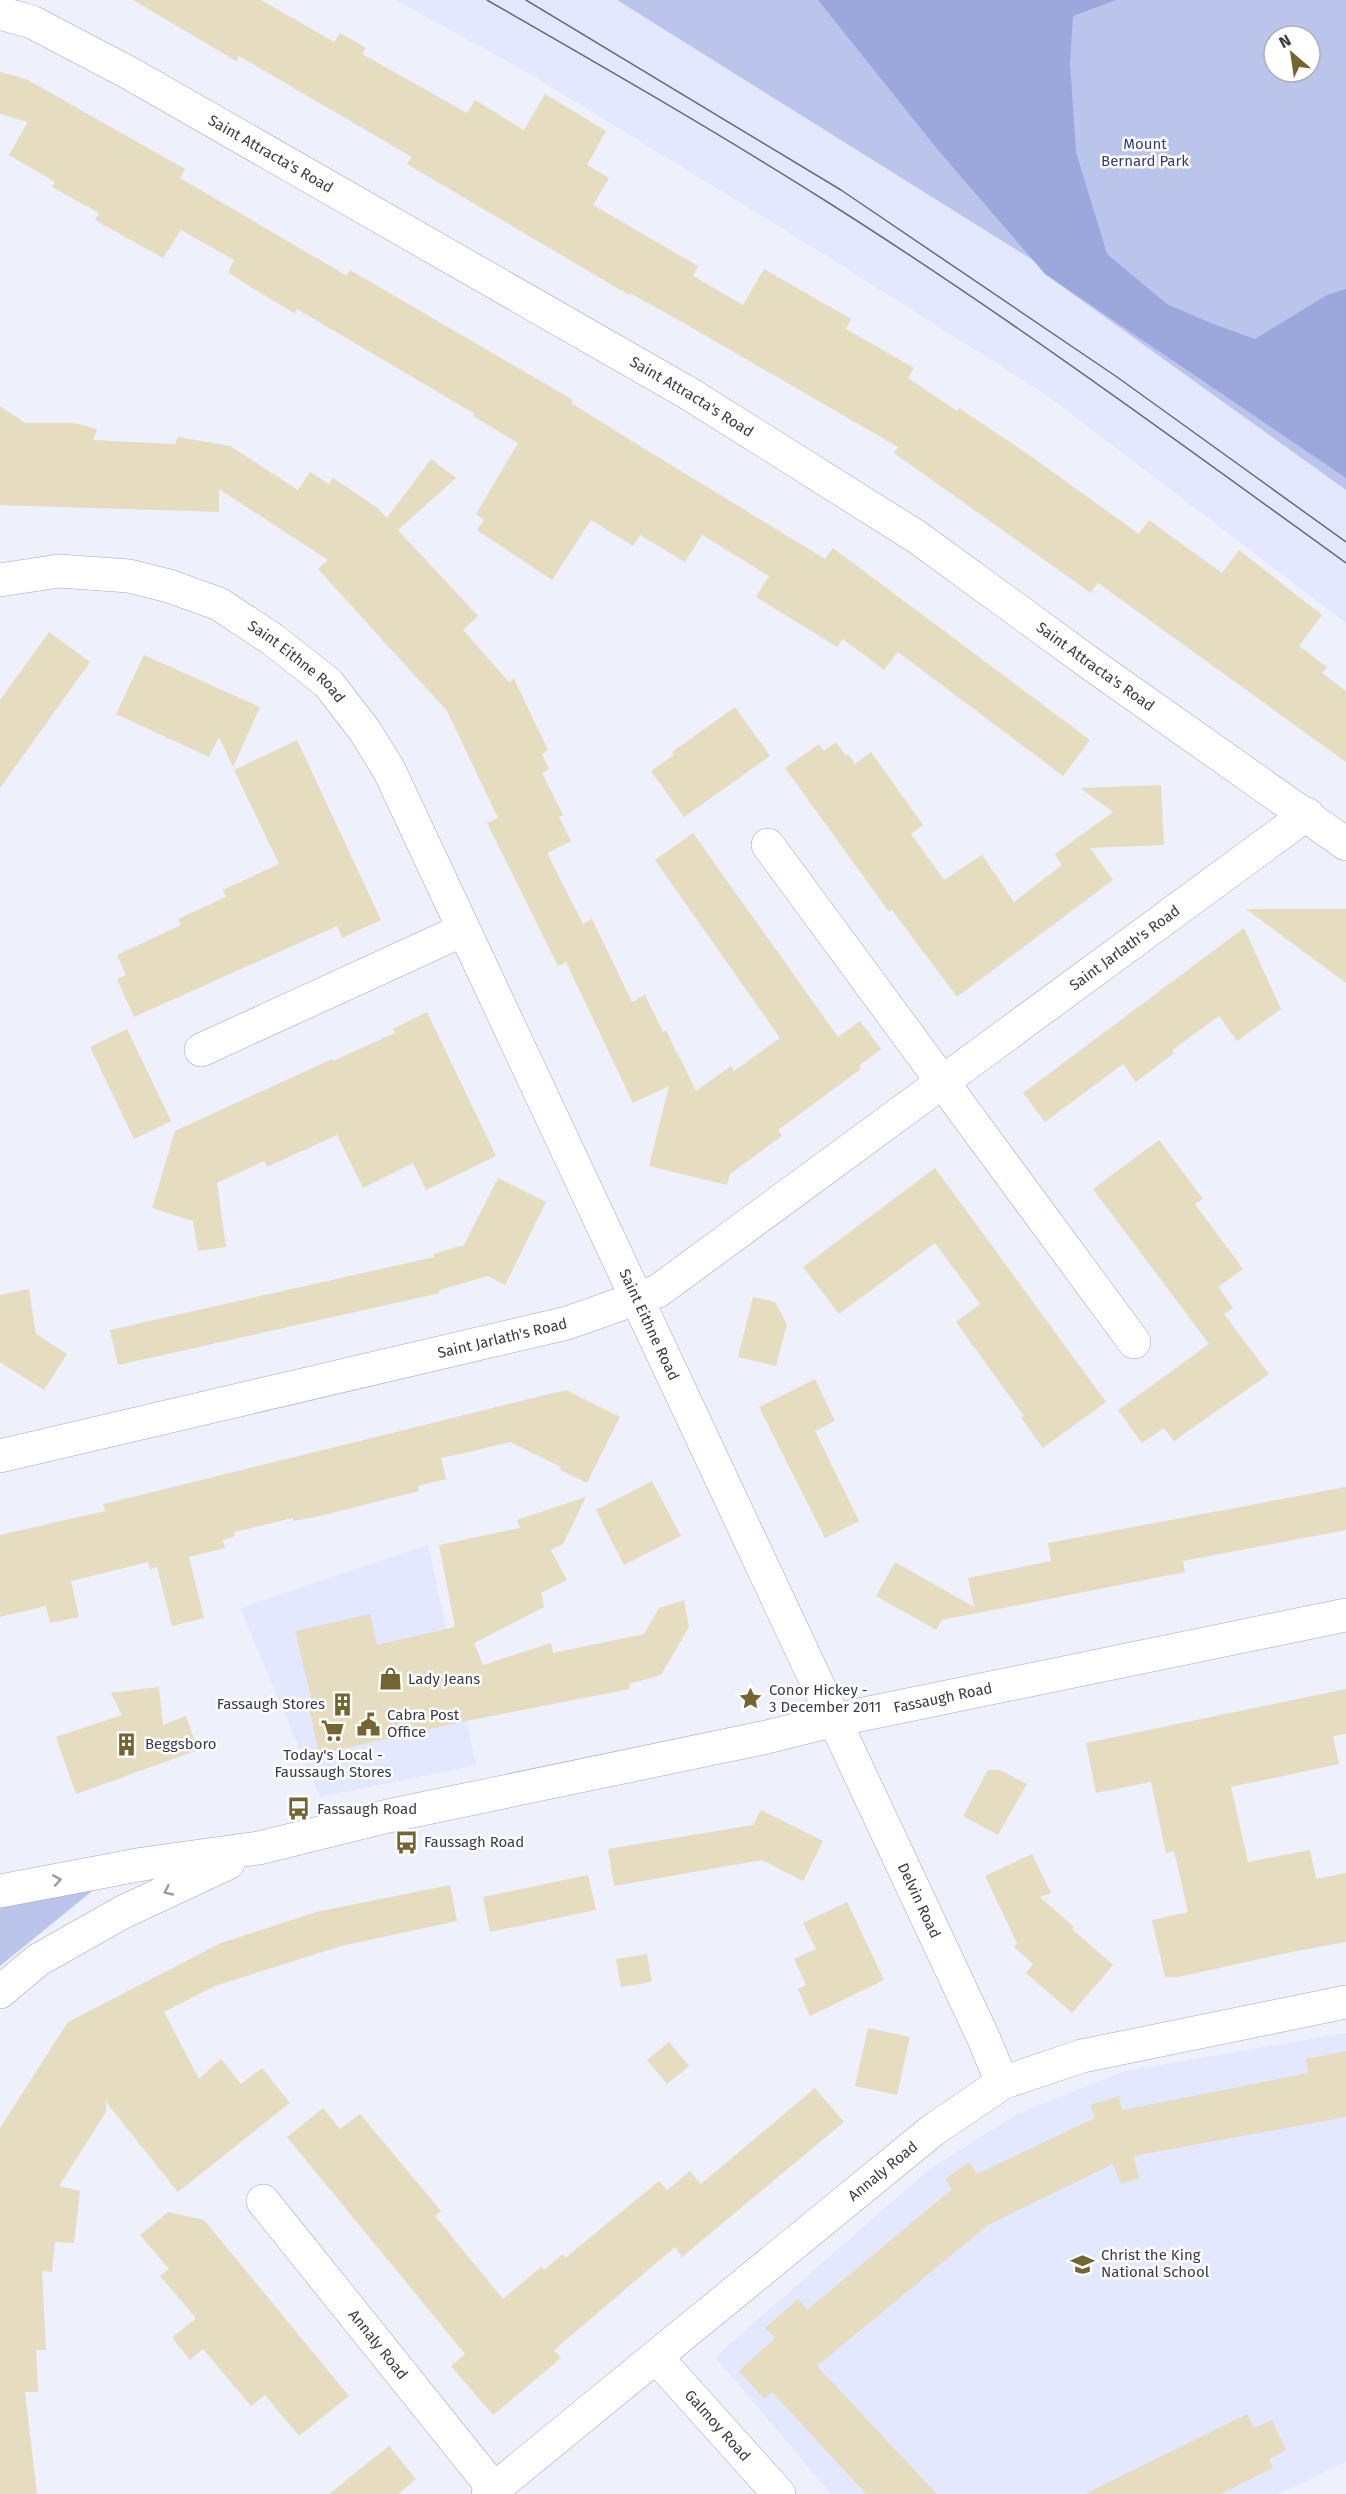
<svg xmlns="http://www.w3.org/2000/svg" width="1346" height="2494" font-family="'Fira Sans',sans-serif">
<rect width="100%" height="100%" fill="#eef0fc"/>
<g fill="#e3e8fe">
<path d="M396 0H617L1042 265 1045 274 1346 490V623L1045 394 814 248 530 74Z"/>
<path d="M428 1545 476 1765 320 1797 240 1608Z"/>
<path d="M1346 2033V2462L1278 2494H831L715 2357 926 2172 1015 2115 1124 2071Z"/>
</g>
<g fill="#bbc4eb" fill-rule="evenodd">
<path d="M617 0H1346V490L1045 274 1041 265ZM1274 36H1310V72H1274Z"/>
<path d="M102 1883 0 1966V1905Z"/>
</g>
<path fill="#9ca8db" d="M818 0H1116L1073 16 1070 63 1076 152 1107 254 1167 304 1213 324 1255 339 1327 295 1346 289V478L1045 274 938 150Z"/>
<g fill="#e6dcc0">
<path d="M133 0H261L334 42 340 33 366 48 362 54 467 113 475 100 524 130 545 94 606 131 587 165 609 178 593 205 698 266 693 276 743 305 764 269 851 319 846 329 914 368 908 378 957 411 959 408 1032 457 1139 534 1149 520 1222 573 1239 550 1322 615 1299 646 1327 667 1322 673 1346 691V762L1098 583 1091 593 894 453 898 447 675 318 630 293 629 295 407 164 412 157 239 56 236 61Z"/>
<path d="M0 72 26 79 185 169 180 178 347 276 350 270 573 400 571 403 635 443 825 559 833 548 1090 740 1063 776 898 652 884 670 843 639 837 647 756 597 769 576 702 535 685 562 640 535 633 546 591 520 552 580 477 530 484 520 476 514 518 443 473 416 475 414 297 309 294 313 249 286 228 272 234 260 181 230 163 258 95 220 99 213 52 187 55 182 9 155 28 122 0 114Z"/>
<path d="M0 406 25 423H74L97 429 93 440 175 444 178 437 230 446 298 490 310 472 329 484 333 478 376 507 387 518 431 459 456 478 398 530 478 616 463 630 509 682 514 679 548 750 542 754 549 769 542 773 563 815 559 817 571 841 547 853 583 924 592 919 632 1002 645 995 663 1032 666 1030 677 1054V1052L696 1091 731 1066 734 1071 780 1038 655 860 693 833 838 1037 860 1021 881 1049 859 1066 861 1069 778 1130 782 1136 730 1174 727 1185 649 1166 669 1086 633 1103 566 962 558 966 487 823 498 818 447 711 318 569 328 560 219 489V512L0 505Z"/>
<path d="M49 632 90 662 0 788V700Z"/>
<path d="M144 655 260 707 233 767 219 737 209 757 116 714Z"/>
<path d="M735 707 770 756 684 817 651 771 674 755 672 752Z"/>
<path d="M297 740 381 920 342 938 337 926 134 1017 117 979 126 975 117 955 181 925 178 919 226 897 223 890 279 864 234 770Z"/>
<path d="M836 742 846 756 848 754 855 764 871 752 923 825 911 834 944 880 982 855 1014 902 1062 865 1055 854 1113 812 1080 788 1161 785 1164 845 1090 848 1113 880 957 997 892 910 889 912 785 768 819 744 824 751Z"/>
<path d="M1246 909H1346V983Z"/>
<path d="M1244 928 1281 1009 1237 1041 1219 1016 1172 1050 1174 1053 1136 1082 1123 1064 1045 1122 1023 1093Z"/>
<path d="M427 1012 496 1156 426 1190 413 1163 363 1188 337 1135 267 1167 264 1161 217 1183 226 1247 198 1251 193 1221 152 1208 175 1131 332 1059 333 1061 395 1033 393 1029Z"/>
<path d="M127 1029 171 1121 134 1139 90 1047Z"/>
<path d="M1159 1140 1203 1199 1195 1204 1243 1269 1218 1287 1233 1308 1224 1314 1269 1374 1174 1441 1164 1428 1142 1443 1118 1410 1209 1344 1093 1189Z"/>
<path d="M935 1168 1106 1402 1043 1448 1021 1418 1024 1416 956 1322 980 1304 935 1243 839 1314 803 1267Z"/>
<path d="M498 1178 546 1202 505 1285 488 1276 439 1290 440 1293 118 1365 110 1330 434 1257 433 1254 464 1245Z"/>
<path d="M29 1289 36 1334 67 1354 44 1390 0 1362V1295Z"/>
<path d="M753 1297 775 1302 787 1324 776 1366 738 1357Z"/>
<path d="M815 1379 835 1421 815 1431 859 1521 825 1538 759 1407Z"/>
<path d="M566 1390 620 1417 587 1483 560 1470 561 1467 510 1442 469 1452 441 1458 446 1479 418 1486 419 1491 320 1516 293 1521V1518L234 1532 235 1536 223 1540 225 1548 189 1557 204 1618 172 1626 157 1567 150 1569 148 1562 71 1581 79 1617 50 1623 46 1606 0 1617V1535L105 1511 103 1504 133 1497Z"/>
<path d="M652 1481 681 1536 624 1565 596 1510Z"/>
<path d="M1346 1487V1530L1183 1561 1185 1572 942 1620 936 1630 876 1596 895 1562 974 1607 968 1578 1051 1561 1048 1543Z"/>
<path d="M586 1497 563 1544 551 1550 567 1580 541 1593 544 1607 474 1643 483 1665 551 1643 553 1653 644 1634 659 1608 684 1600 689 1627 661 1675 629 1684 630 1689 466 1721 319 1754 308 1703 312 1702 295 1631 370 1614 377 1645 455 1627 439 1545 520 1528 517 1520Z"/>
<path d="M159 1687 163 1725 186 1716 198 1750 76 1794 56 1737 122 1715 111 1693Z"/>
<path d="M1346 1689V1734L1333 1736 1339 1764 1231 1787 1248 1862 1310 1850 1316 1879 1346 1873V1942L1291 1952 1178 1977H1165L1152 1920 1188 1912 1174 1851 1166 1853 1151 1782 1096 1793 1086 1743Z"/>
<path d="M988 1770H1000L1027 1784 998 1835 963 1816Z"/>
<path d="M761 1810 823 1841 803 1881 762 1860 614 1886 608 1849 753 1825Z"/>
<path d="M1032 1854 1051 1893 1040 1897 1074 1927 1072 1929 1113 1965 1072 2013 1026 1973 1033 1964 1014 1947 1017 1943 985 1876Z"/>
<path d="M588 1875 596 1910 490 1932 483 1897Z"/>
<path d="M450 1885 457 1921 341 1946 215 1986 164 2012 199 2079 221 2059 241 2084 262 2068 290 2103 178 2192 106 2102V2112L59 2186 80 2191 74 2243 55 2242 52 2272 42 2271 46 2350H36L38 2392H25L37 2494H0V2128L68 2022 221 1943 316 1912Z"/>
<path d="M847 1902 884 1980 810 2016 798 1989 806 1985 794 1959 816 1949 803 1923Z"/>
<path d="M647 1954 652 1982 621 1987 616 1959Z"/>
<path d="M868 2028 910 2037 897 2095 855 2086Z"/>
<path d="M669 2042 689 2066 667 2084 647 2060Z"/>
<path d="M1346 2051V2117L1134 2156 1139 2178 1121 2184 1113 2164 988 2225 817 2366 937 2494H866L772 2392 764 2399 739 2371 775 2338 765 2328 798 2299 807 2310 952 2189 945 2179 969 2162 977 2174 1095 2118 1090 2105 1119 2096 1122 2110 1308 2073 1306 2059Z"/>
<path d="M815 2088 844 2122 682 2257 675 2247 554 2350 561 2358 493 2415 451 2366 465 2354 287 2137 323 2108 340 2129 360 2114 441 2211 435 2216 503 2299 541 2267 544 2270 563 2254 565 2258 659 2181 667 2190 690 2171 701 2184Z"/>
<path d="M168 2212 204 2220 349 2396 299 2436 265 2395 251 2406 203 2349 190 2360 172 2338 196 2318 160 2276 169 2269 140 2235Z"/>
<path d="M1247 2414 1254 2428 1272 2420 1286 2450 1269 2459 1273 2468 1221 2494H1085Z"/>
<path d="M389 2446 416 2479 398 2494H329Z"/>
</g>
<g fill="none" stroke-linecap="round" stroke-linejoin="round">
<defs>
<g id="minor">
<path id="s1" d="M0 13 32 22 131 74 688 393 917 537 1091 664 1346 844"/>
<path id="s2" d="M0 580 59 571 129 576 169 586 219 604 272 639 328 683 365 731 389 770 984 2039 1002 2083"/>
<path d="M768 845 1134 1342"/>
<path d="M201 1050 463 930"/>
<path id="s3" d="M0 1456 567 1323 658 1291 1307 814"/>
<path id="s4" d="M0 1891 143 1864 259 1848 388 1816 767 1737 835 1720 1346 1615"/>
<path d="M0 1992 38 1960 123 1912 228 1863"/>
<path id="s5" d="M263 2201 494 2489"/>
<path id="s6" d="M656 2357 779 2494"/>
<path id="s7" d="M488 2494 933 2130 1002 2083 1082 2056 1346 2002"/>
</g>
</defs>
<use href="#minor" stroke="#a0a6c1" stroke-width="34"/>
<use href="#minor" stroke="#fff" stroke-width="33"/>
<g stroke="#686a76" stroke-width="1.5">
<path d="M487 0C602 66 717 132 829 203 1006 315 1176 440 1346 563"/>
<path d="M526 0 841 190 1117 377 1346 542"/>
</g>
</g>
<defs><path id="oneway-chevron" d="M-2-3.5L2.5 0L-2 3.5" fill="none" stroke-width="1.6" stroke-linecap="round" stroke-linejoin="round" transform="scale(1.5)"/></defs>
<g stroke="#9c9da2">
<use href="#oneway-chevron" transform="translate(57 1880) rotate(-10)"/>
<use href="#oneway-chevron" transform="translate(168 1891) rotate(155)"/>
</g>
<defs>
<symbol id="shop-bare" viewBox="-9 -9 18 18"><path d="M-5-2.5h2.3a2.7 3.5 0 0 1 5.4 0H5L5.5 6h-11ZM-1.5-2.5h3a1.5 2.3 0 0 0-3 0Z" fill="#746431" stroke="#fff" stroke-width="2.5" paint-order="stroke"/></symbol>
<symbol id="sight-bare" viewBox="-9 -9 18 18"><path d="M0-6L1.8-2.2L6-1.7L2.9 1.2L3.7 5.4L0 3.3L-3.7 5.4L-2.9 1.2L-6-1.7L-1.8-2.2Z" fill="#746431" stroke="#fff" stroke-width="2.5" paint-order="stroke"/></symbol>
<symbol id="building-bare" viewBox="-9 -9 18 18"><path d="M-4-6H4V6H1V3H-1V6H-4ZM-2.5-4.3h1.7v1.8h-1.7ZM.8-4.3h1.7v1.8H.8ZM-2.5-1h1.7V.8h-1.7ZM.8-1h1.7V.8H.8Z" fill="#746431" stroke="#fff" stroke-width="2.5" paint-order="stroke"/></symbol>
<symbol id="civic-bare" viewBox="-9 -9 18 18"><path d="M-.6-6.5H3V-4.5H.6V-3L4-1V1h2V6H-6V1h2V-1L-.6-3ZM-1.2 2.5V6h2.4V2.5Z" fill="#746431" stroke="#fff" stroke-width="2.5" paint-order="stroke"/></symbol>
<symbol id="supermarket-bare" viewBox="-9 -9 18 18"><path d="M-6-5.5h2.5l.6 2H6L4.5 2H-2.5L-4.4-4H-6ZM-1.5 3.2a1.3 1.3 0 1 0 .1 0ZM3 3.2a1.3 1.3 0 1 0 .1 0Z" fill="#746431" stroke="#fff" stroke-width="2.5" paint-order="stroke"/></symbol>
<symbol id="bus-bare" viewBox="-9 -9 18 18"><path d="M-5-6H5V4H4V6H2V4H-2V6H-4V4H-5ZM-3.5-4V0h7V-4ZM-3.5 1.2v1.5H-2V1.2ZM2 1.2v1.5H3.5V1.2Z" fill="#746431" stroke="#fff" stroke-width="2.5" paint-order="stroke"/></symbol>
<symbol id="school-bare" viewBox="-9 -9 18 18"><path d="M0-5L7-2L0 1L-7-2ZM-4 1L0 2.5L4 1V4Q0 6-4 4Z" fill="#746431" stroke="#fff" stroke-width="2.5" paint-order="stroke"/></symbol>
</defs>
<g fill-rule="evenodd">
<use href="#shop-bare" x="374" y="1662" width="33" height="33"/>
<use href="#sight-bare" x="734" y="1682" width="33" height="33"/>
<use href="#building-bare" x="326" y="1688" width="33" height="33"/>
<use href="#civic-bare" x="352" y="1708" width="33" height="33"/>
<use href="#supermarket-bare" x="316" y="1714" width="33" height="33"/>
<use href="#building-bare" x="110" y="1728" width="33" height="33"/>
<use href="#bus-bare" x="282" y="1792" width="33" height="33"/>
<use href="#bus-bare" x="390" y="1826" width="33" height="33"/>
<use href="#school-bare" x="1066" y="2248" width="33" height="33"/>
</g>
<g text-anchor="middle" stroke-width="5" stroke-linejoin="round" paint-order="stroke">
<g font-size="15" fill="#333b79" stroke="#fff">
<text x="1145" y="149">Mount<tspan x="1145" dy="17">Bernard Park</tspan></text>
</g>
<g font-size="15" fill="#393b46" stroke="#fff">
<text dy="5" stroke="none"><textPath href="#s1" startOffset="306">Saint Attracta's Road</textPath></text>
<text dy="5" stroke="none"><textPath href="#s1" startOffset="792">Saint Attracta's Road</textPath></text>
<text dy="5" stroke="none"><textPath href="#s2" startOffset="321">Saint Eithne Road</textPath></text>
<text dy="5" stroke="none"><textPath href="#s1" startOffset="1278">Saint Attracta's Road</textPath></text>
<text dy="5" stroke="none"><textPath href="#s3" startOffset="1258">Saint Jarlath's Road</textPath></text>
<text dy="5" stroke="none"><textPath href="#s2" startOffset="1078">Saint Eithne Road</textPath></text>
<text dy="5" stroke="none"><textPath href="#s3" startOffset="516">Saint Jarlath's Road</textPath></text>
<text dy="5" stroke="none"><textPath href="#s4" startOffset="963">Fassaugh Road</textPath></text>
<text dy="5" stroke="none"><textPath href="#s2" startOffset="1714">Delvin Road</textPath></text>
<text dy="5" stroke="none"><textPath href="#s7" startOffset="510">Annaly Road</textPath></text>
<text dy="5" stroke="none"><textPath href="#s5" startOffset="184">Annaly Road</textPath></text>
<text dy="5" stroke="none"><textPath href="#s6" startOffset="92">Galmoy Road</textPath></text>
</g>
<g font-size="15" fill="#393b46" stroke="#fff" text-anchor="start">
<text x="408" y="1684">Lady Jeans</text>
<text x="769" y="1695">Conor Hickey -<tspan x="769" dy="17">3 December 2011</tspan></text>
<text x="325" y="1709" text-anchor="end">Fassaugh Stores</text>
<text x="387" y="1720">Cabra Post<tspan x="387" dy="17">Office</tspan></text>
<text x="145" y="1749">Beggsboro</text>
<text x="333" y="1760" text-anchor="middle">Today's Local -<tspan x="333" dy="17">Faussaugh Stores</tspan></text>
<text x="317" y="1814">Fassaugh Road</text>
<text x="424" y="1847">Faussagh Road</text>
<text x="1101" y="2260">Christ the King<tspan x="1101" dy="17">National School</tspan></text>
</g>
</g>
<g transform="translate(1292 54) rotate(331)"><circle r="28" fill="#ffffff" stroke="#b0b1b5" stroke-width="1.5"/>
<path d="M0-4.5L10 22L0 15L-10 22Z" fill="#746431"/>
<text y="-9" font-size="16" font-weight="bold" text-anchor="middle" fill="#393b46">N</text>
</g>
</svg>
